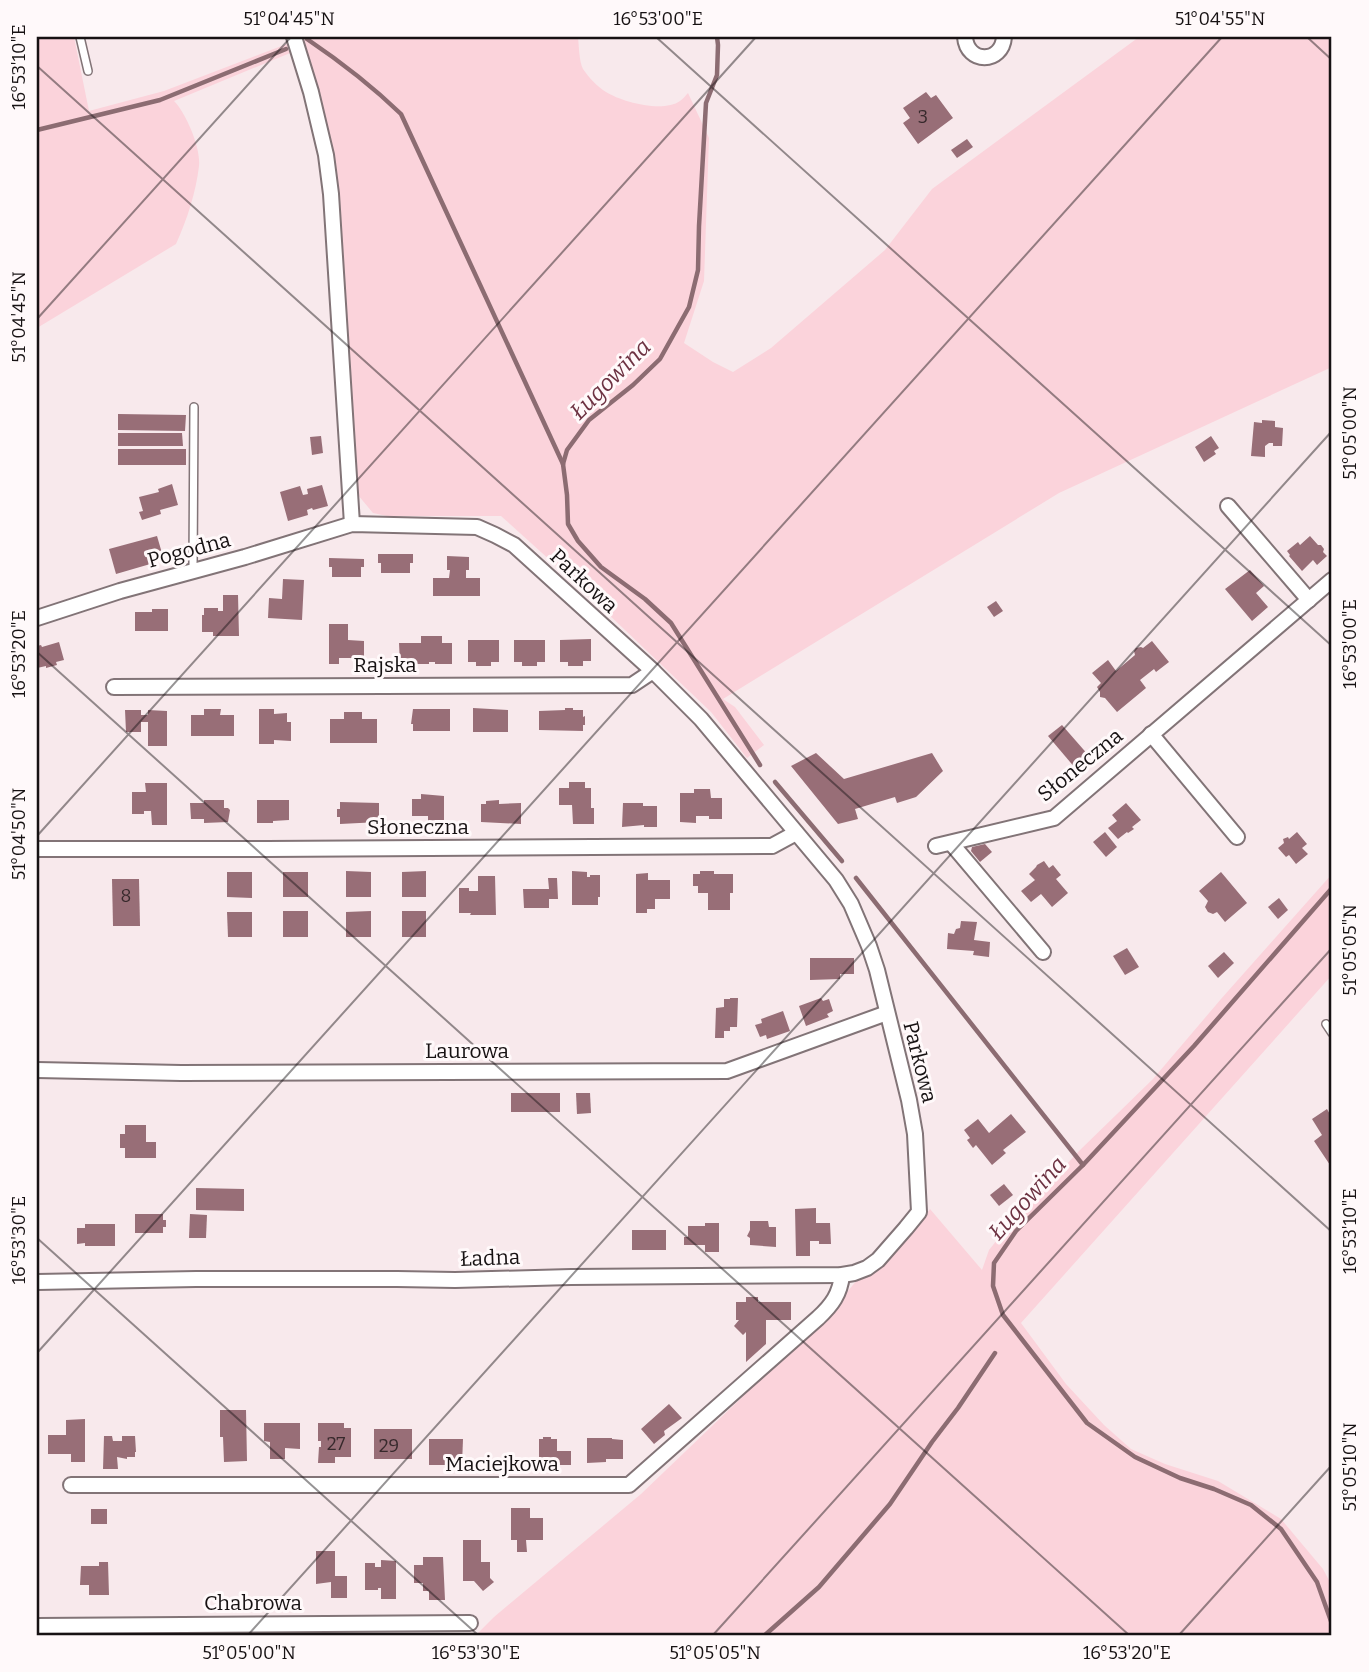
<svg xmlns="http://www.w3.org/2000/svg" width="1369" height="1672" font-family="Bitter,serif">
<rect width="100%" height="100%" fill="#f8e9ec"/>
<g fill="#fbd3db">
<path d="M37 37H74L89 111 164 91 292 42 295 51 174 101C186 113 201 148 199 166 196 192 187 220 176 244L37 328Z"/>
<path d="M302 37H578C579 46 579 61 583 69 589 78 598 87 606 92 622 102 663 113 680 101 683 99 685 96 688 93L709 138 704 281 684 343 713 362 733 372 771 348 885 250 932 189 1139 37H1332V367L1059 493 723 699 735 707 764 745 747 758 711 712 583 590 501 516H387L373 513 358 495 334 156Z"/>
<path d="M1332 874V975L1021 1323 1066 1384 1104 1425 1131 1449 1165 1464 1218 1481 1281 1519 1323 1569 1332 1586V1635H476L494 1617 641 1494 825 1318 858 1279 886 1258 908 1239 930 1209 982 1270 989 1250 1005 1230 1080 1150 1153 1079 1221 999Z"/>
</g>
<g fill="none" stroke-linecap="round" stroke-linejoin="round">
<g stroke="#8c6c72" stroke-width="4.5">
<path d="M717 37 718 45 717 75 706 103 699 226 698 270 689 307 660 359 633 385 589 420 567 450 563 464 567 495 568 524 578 541 601 567 645 599 671 623 760 765"/>
<path d="M307 39C341 62 372 86 401 114L563 464"/>
<path d="M37 130 160 100 286 49"/>
<path d="M775 782 842 861"/>
<path d="M856 878 1083 1165"/>
<path d="M1332 888 1194 1046 1083 1165 1016 1231 994 1263 993 1286 1003 1315 1087 1423 1135 1457 1180 1478 1214 1489 1251 1505 1281 1529 1317 1582 1332 1624"/>
<path d="M765 1635 819 1587 890 1504 932 1442 958 1408 995 1353"/>
</g>
</g>
<g fill="#986e77">
<path d="M926 92 931 98 936 95 953 118 918 144 903 123 910 118 903 108Z"/>
<path d="M967 139 973 147 957 158 951 150Z"/>
<path d="M118 414 186 415 185 431 118 430Z"/>
<path d="M1262 420 1275 421V427L1283 428 1282 446H1273V443H1269L1265 446V457L1251 456 1254 422 1262 423Z"/>
<path d="M118 433H182L183 446H118Z"/>
<path d="M321 436 323 453 312 455 310 437Z"/>
<path d="M1211 436 1219 448 1214 451 1216 454 1204 462 1195 447Z"/>
<rect x="118" y="449" width="68" height="16"/>
<path d="M172 484 178 505 160 510 161 514 142 520 139 512 143 511 139 497 159 492 158 489Z"/>
<path d="M322 485 328 506 313 510 312 508 307 510 308 515 288 521 280 492 300 486 303 495 308 494 307 489Z"/>
<path d="M157 536 164 560 116 574 109 549Z"/>
<path d="M1310 536 1318 545H1321L1324 549 1323 552 1327 556 1317 565 1313 560 1302 571 1289 556 1290 555 1287 551 1298 542 1300 545Z"/>
<path d="M378 554H413V563H410V573H381V563H378Z"/>
<path d="M447 556 469 557V570H466V578H480V596H433V578H449L450 570H447Z"/>
<path d="M329 558 364 559V567H361V577H332V567H329Z"/>
<path d="M1250 570 1264 586 1256 593 1268 607 1252 621 1225 589Z"/>
<path d="M283 579 304 580 302 620 268 618 269 598 282 599Z"/>
<path d="M223 595H238L239 636H213V632H202V615H204V608H218V611H223Z"/>
<path d="M996 601 1003 611 994 617 987 607Z"/>
<path d="M152 609H168V631H135V612H152Z"/>
<path d="M329 624H348V640L364 641V658H339V664H329Z"/>
<path d="M421 636H442V643H452V664H435V662H429V664H400L399 643H421Z"/>
<path d="M591 639V661H583V666H568V662H560V640Z"/>
<path d="M468 640H499V662H491V666H476V662H468Z"/>
<path d="M514 640H545V662H537V666H522V662H514Z"/>
<path d="M1152 641 1169 662 1156 672 1154 669 1140 680 1146 688 1117 712 1105 698 1100 697V692L1097 687 1101 683 1092 673 1108 660 1116 671 1135 655 1134 651 1136 648 1141 647 1143 648Z"/>
<path d="M59 642 64 660 56 662 57 665 46 668V666L37 668V646L41 645 42 647Z"/>
<path d="M473 708 508 710V732H473Z"/>
<path d="M565 708H573V710H583V717L585 716V725H583V731L539 730V711L565 710Z"/>
<path d="M204 709H221L220 715H234V736H191V715H204Z"/>
<path d="M259 709H274V714L287 713V722H291V741L274 740V744H259Z"/>
<path d="M413 709H450V731H413V724H411Z"/>
<path d="M125 710H141V715H148V710L167 711V746H148V722H141V732H126Z"/>
<path d="M344 712H362V719H377V743H330V719H344Z"/>
<path d="M1062 725 1090 757 1076 769 1048 736Z"/>
<path d="M816 753 844 779 932 753 943 771 916 797 897 803 895 797 855 809 858 819 838 824 791 766Z"/>
<path d="M569 782H585V788H591V808H594V824H573L572 805H559V788H569Z"/>
<path d="M145 783H167V825H152L151 811H144V814H132V792H146Z"/>
<path d="M694 789H710L711 798H722V819H709V816H696V823L680 822V793H694Z"/>
<path d="M421 794 444 796V825H428V816H412V799H421Z"/>
<path d="M204 800H224V808H228L230 810 228 822 204 823V819H191L190 803H204Z"/>
<path d="M257 800H289V820L273 821V823H257Z"/>
<path d="M499 800V804L521 803V824L481 822V804H486V801Z"/>
<path d="M340 802 379 803V822L340 824V817H337V809H340Z"/>
<path d="M623 803H643V806H657V827H644V825L622 827Z"/>
<path d="M1126 803 1141 820 1132 827 1134 829 1128 833 1127 832 1118 839 1108 828 1117 821 1112 815Z"/>
<path d="M1105 832 1117 847 1106 857 1093 842Z"/>
<path d="M1297 832 1307 844 1302 848 1308 854 1296 864 1289 855 1286 857 1278 848 1284 843 1283 839 1288 837 1289 839Z"/>
<path d="M985 844 992 852 980 862 971 851 972 847Z"/>
<path d="M1044 861 1049 868 1053 865 1061 875 1056 879 1068 893 1052 907 1041 894 1031 902 1021 891 1035 880 1029 874 1036 867 1037 865Z"/>
<path d="M346 871 371 872V897H346Z"/>
<path d="M426 871V897H402V872Z"/>
<path d="M572 871 587 872V877H590V875H600V897H598V905H572Z"/>
<path d="M700 871H714V874H733V893H730V910H708V893H698V886H693V874H700Z"/>
<path d="M227 872H252V898L227 897Z"/>
<rect x="283" y="872" width="25" height="25"/>
<path d="M1221 872 1247 903 1225 922 1217 912 1213 914 1208 912 1205 907 1208 901 1199 891Z"/>
<path d="M648 873V880H670V899H655V909H647V913H636V874Z"/>
<path d="M478 876H495L496 915H470L471 913H459V888H469V891H478Z"/>
<path d="M548 878H557L558 899H549V908H524L523 889H549Z"/>
<path d="M112 879H139L140 926H113Z"/>
<path d="M1279 898 1288 910 1278 919 1268 907Z"/>
<rect x="283" y="911" width="25" height="26"/>
<path d="M371 911V937H346V912Z"/>
<rect x="402" y="911" width="24" height="26"/>
<path d="M227 912H252V937H228Z"/>
<path d="M961 921 977 922 974 940 990 942 989 957 973 955 974 951 947 949 948 933 954 934 956 929 960 928Z"/>
<path d="M1127 948 1139 967 1125 975 1113 956Z"/>
<path d="M1224 952 1234 963 1218 978 1208 966Z"/>
<path d="M810 958H854V974H840V979L810 980Z"/>
<path d="M730 998H738L737 1027H730V1031H724V1038H715L716 1008 724 1007V999H730Z"/>
<path d="M821 998 823 1001 829 999 833 1011 827 1014 829 1017 806 1026 799 1006Z"/>
<path d="M783 1011 790 1031 767 1039 766 1035 760 1037 755 1025 762 1023 761 1019Z"/>
<rect x="511" y="1093" width="49" height="19"/>
<path d="M576 1093H590L591 1113 577 1114Z"/>
<path d="M1327 1109 1332 1118V1168L1314 1141 1322 1135 1312 1119Z"/>
<path d="M1011 1114 1026 1132 1003 1150 1006 1153 992 1165 976 1145 973 1148 967 1140 970 1138 964 1130 978 1119 989 1133Z"/>
<path d="M125 1125H146V1142H156V1158H125V1148H120V1134H125Z"/>
<path d="M1004 1184 1013 1195 999 1206 990 1195Z"/>
<path d="M196 1188 244 1189V1211L196 1210Z"/>
<path d="M816 1208V1223H830L831 1244H819V1241H810V1256H796L795 1209Z"/>
<path d="M135 1214H163V1220H166V1227H163V1233H135Z"/>
<path d="M190 1214 207 1215 206 1238H189Z"/>
<path d="M750 1221H768L769 1227H776V1247L750 1245V1238L747 1236 750 1230Z"/>
<path d="M705 1223H719V1252H705V1245H684V1237H688V1226H705Z"/>
<path d="M85 1224H115V1246H85V1243L77 1244V1228H85Z"/>
<rect x="632" y="1230" width="34" height="20"/>
<path d="M746 1297H758V1302H791V1320H766V1344L746 1362V1332L743 1335 734 1326 739 1320H736V1302H746Z"/>
<path d="M669 1404 682 1418 664 1431 665 1435 654 1444 641 1429Z"/>
<path d="M220 1410H246L247 1461 224 1462 223 1437H220Z"/>
<path d="M85 1419V1462H71V1454H48V1435H66V1420Z"/>
<path d="M264 1423H300V1449L285 1448V1459H270V1442L264 1441Z"/>
<path d="M318 1423H344V1428H351V1457H335V1463H318L319 1447H321V1441H318Z"/>
<rect x="374" y="1429" width="38" height="30"/>
<path d="M104 1436H112L113 1441H122V1436H135L136 1452H135V1457H127V1459L117 1457 118 1469H103Z"/>
<path d="M543 1437H551V1439H557V1451H571V1465H557V1462H539V1439H543Z"/>
<path d="M587 1438H612V1439L623 1440V1459H606V1462L587 1463Z"/>
<path d="M429 1439H463L462 1465H429Z"/>
<path d="M511 1508H530V1518H543V1540H526L527 1552H517V1540H511Z"/>
<rect x="91" y="1509" width="16" height="15"/>
<path d="M463 1540H481V1562H490V1578L494 1582 483 1591 474 1581H463Z"/>
<path d="M316 1551H335V1576H347V1598H331V1582L316 1584Z"/>
<path d="M423 1557H443L445 1600H429V1591H423V1583H414V1565H423Z"/>
<path d="M381 1560 396 1561V1599H381V1588H378V1590H365V1563H375V1567H381Z"/>
<path d="M99 1562H108L109 1595H89V1585H80L81 1566H99Z"/>
</g>
<g fill="none" stroke-linecap="round" stroke-linejoin="round">
<defs>
<g id="service">
<path d="M80 37 88 71"/>
<path d="M193 570 194 407"/>
<path d="M1326 1024 1332 1033"/>
</g>
<g id="minor">
<path d="M294 37 311 92 326 155 331 194 352 524"/>
<path d="M965 37C967 64 1002 64 1004 37"/>
<path d="M1228 506 1309 600"/>
<path d="M37 618 120 591 245 557 352 524 477 527 495 535 514 545 653 671 701 719 836 880 851 904 869 946 877 970 909 1100 915 1134 919 1212 906 1228 878 1260 867 1268 854 1273 842 1275 571 1277 455 1280 397 1279H196L37 1282"/>
<path d="M114 687 632 685 653 671"/>
<path d="M1151 734 1237 837"/>
<path d="M951 843 1043 952"/>
<path d="M936 846 1054 818 1332 580"/>
<path d="M37 849H267L772 846 796 833"/>
<path d="M37 1070 181 1073 727 1071 887 1013"/>
<path d="M71 1485H629L818 1318C832 1305 840 1294 842 1275"/>
<path d="M37 1626 470 1623"/>
</g>
</defs>
<use href="#service" stroke="#827477" stroke-width="10"/>
<use href="#minor" stroke="#827477" stroke-width="18"/>
<use href="#service" stroke="#fff" stroke-width="7"/>
<use href="#minor" stroke="#fff" stroke-width="14"/>
</g>
<path fill="none" stroke="#171213" stroke-width="2" stroke-opacity="0.45" d="M656 37 1332 646M1307 37 1332 60M37 66 1332 1232M37 319 291 37M37 652 1129 1635M37 836 756 37M37 1238 478 1635M37 1353 1222 37M248 1635 1332 431M713 1635 1332 948M1179 1635 1332 1465"/>
<g text-anchor="middle" stroke-width="6" stroke-linejoin="round" paint-order="stroke">
<g font-size="18" fill="#37292c">
<text x="923" y="123">3</text>
<text x="126" y="902">8</text>
<text x="336" y="1450">27</text>
<text x="389" y="1452">29</text>
</g>
<g font-size="21" fill="#171213" stroke="#fff9fa">
<text transform="translate(189 550) rotate(-15)" y="7">Pogodna</text>
<text transform="translate(584 581) rotate(43)" y="7">Parkowa</text>
<text x="385" y="672">Rajska</text>
<text transform="translate(1080 765) rotate(-39)" y="7">Słoneczna</text>
<text x="418" y="834">Słoneczna</text>
<text x="467" y="1058">Laurowa</text>
<text transform="translate(920 1062) rotate(76)" y="7">Parkowa</text>
<text transform="translate(490 1258) rotate(-2)" y="7">Ładna</text>
<text x="502" y="1471">Maciejkowa</text>
<text x="253" y="1610">Chabrowa</text>
</g>
<g font-size="23" font-style="italic" fill="#6d3242" stroke="#fff9fa">
<text transform="translate(610 379) rotate(-45)" y="8">Ługowina</text>
<text transform="translate(1027 1198) rotate(-48)" y="8">Ługowina</text>
</g>
</g>
<rect width="1369" height="1672" fill="none" stroke="#fff9fa" stroke-width="77"/>
<rect x="38" y="38" width="1292" height="1596" fill="none" stroke="#171213" stroke-width="2.5"/>
<g font-size="18" text-anchor="middle" fill="#171213">
<text x="289" y="25">51°04'45"N</text>
<text x="658" y="25">16°53'00"E</text>
<text x="1220" y="25">51°04'55"N</text>
<text transform="translate(19 67) rotate(-90)" y="6">16°53'10"E</text>
<text transform="translate(19 317) rotate(-90)" y="6">51°04'45"N</text>
<text transform="translate(1350 433) rotate(-90)" y="6">51°05'00"N</text>
<text transform="translate(1350 644) rotate(-90)" y="6">16°53'00"E</text>
<text transform="translate(19 654) rotate(-90)" y="6">16°53'20"E</text>
<text transform="translate(19 834) rotate(-90)" y="6">51°04'50"N</text>
<text transform="translate(1350 950) rotate(-90)" y="6">51°05'05"N</text>
<text transform="translate(1350 1231) rotate(-90)" y="6">16°53'10"E</text>
<text transform="translate(19 1240) rotate(-90)" y="6">16°53'30"E</text>
<text transform="translate(1350 1467) rotate(-90)" y="6">51°05'10"N</text>
<text x="249" y="1659">51°05'00"N</text>
<text x="476" y="1659">16°53'30"E</text>
<text x="715" y="1659">51°05'05"N</text>
<text x="1127" y="1659">16°53'20"E</text>
</g>
</svg>
